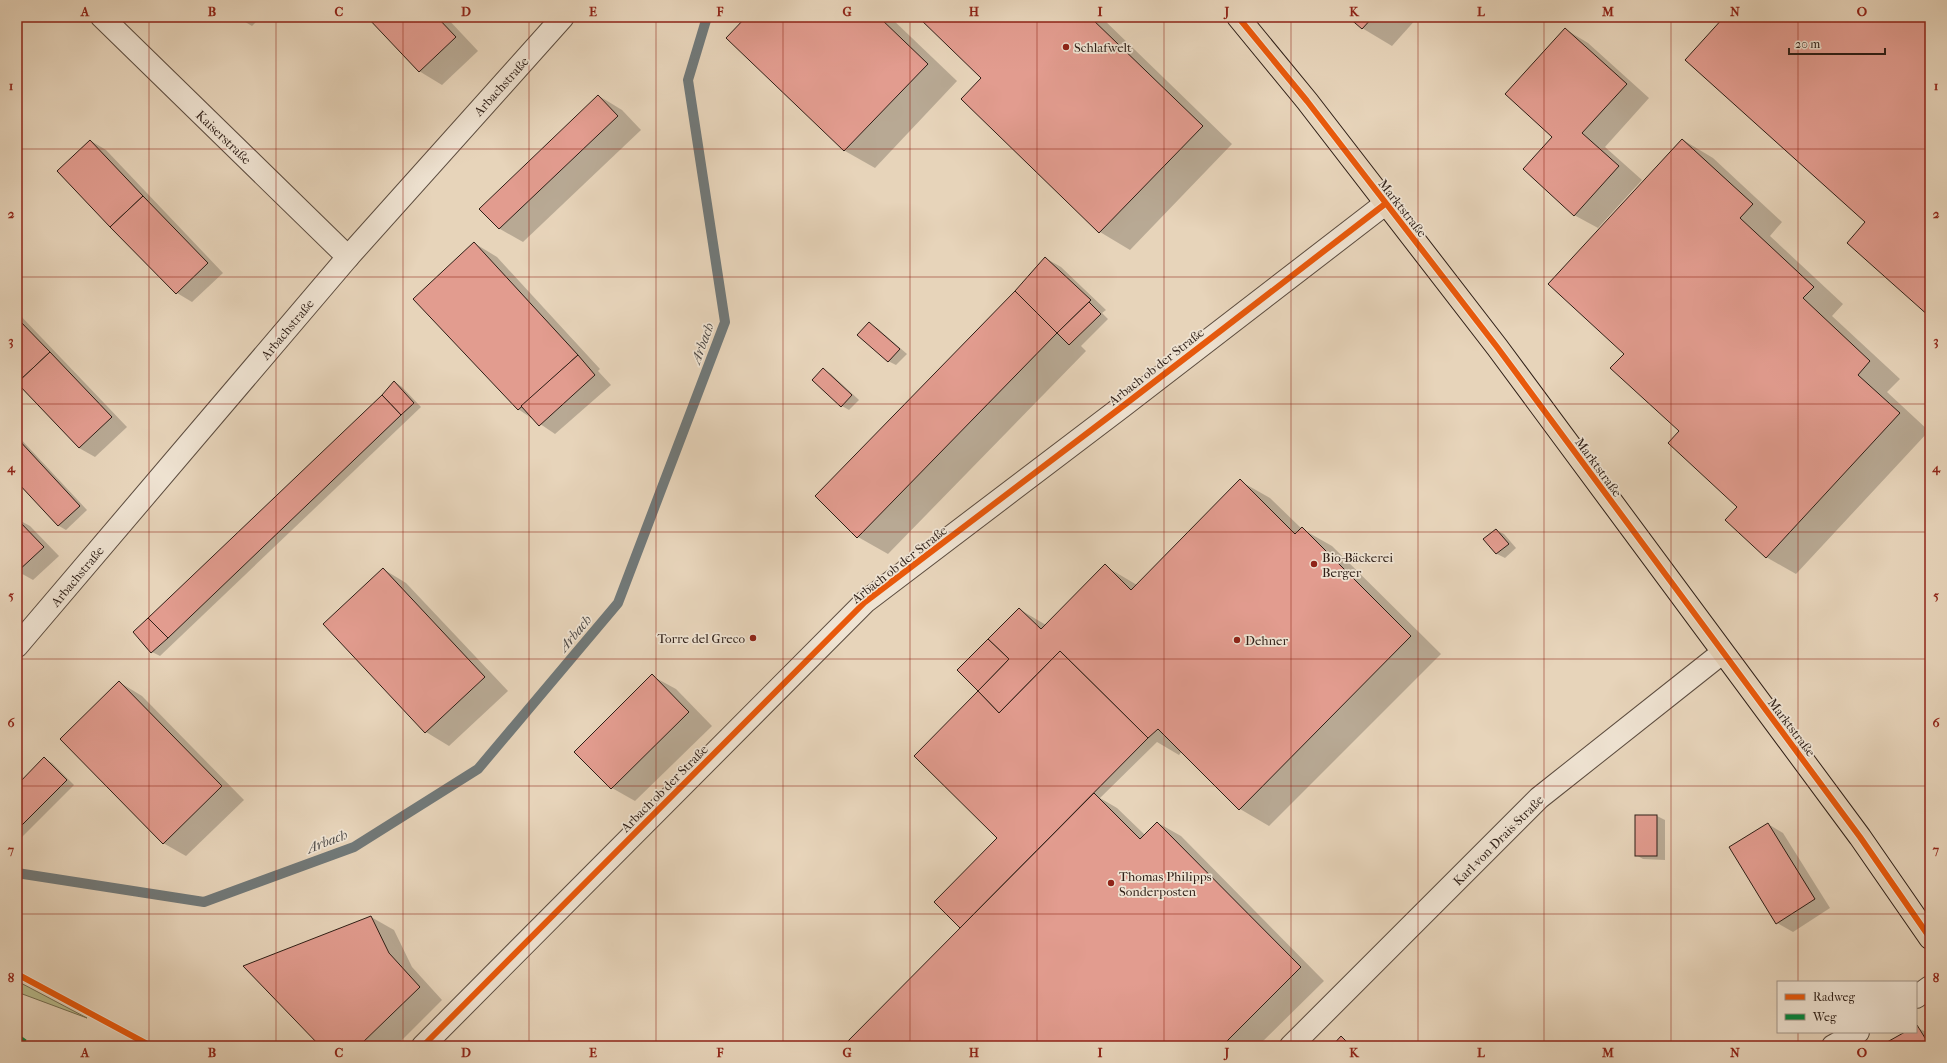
<svg xmlns="http://www.w3.org/2000/svg" width="1947" height="1063" font-family="'IM FELL French Canon',serif">
<rect width="100%" height="100%" fill="#e7d4ba"/>
<filter id="stains"><feTurbulence type="fractalNoise" baseFrequency=".005" numOctaves="4"/><feColorMatrix values="0 0 0 0 .2 0 0 0 0 .09 0 0 0 0 .02 0 0 0 .5 -.17"/></filter>
<radialGradient id="worn" r=".72"><stop offset=".6" stop-color="#630" stop-opacity="0"/><stop offset="1" stop-color="#630" stop-opacity=".3"/></radialGradient>
<path fill="#b8bc8d" stroke="#736d52" d="M17 981 87 1018 17 992Z"/>
<g fill="#0003">
<path d="M237 17H261L252 26Z"/>
<path d="M369 17H446L478 51 442 85 419 71Z"/>
<path d="M747 17H890L957 81 875 168 845 151 727 38Z"/>
<path d="M920 17H1101L1232 144 1130 250 1100 232 962 99 982 78Z"/>
<path d="M1350 17H1418L1392 46 1362 28Z"/>
<path d="M1565 29 1588 43 1649 98 1605 147 1642 180 1598 228 1574 215 1554 137Z"/>
<path d="M599 96 622 110 641 130 523 242 500 229 481 209Z"/>
<path d="M1683 140 1713 158 1782 222 1770 236 1843 304 1832 316 1900 379 1887 392 1929 431 1796 574 1766 557 1739 507 1680 431 1625 354Z"/>
<path d="M91 141 106 150 223 273 192 302 177 293Z"/>
<path d="M474 243 497 257 600 369 598 371 611 385 555 434 518 409Z"/>
<path d="M1045 258 1061 267 1106 310 1102 313 1108 319 1081 346 1086 351 888 554 858 537Z"/>
<path d="M17 312 127 427 95 457 79 448 17 383Z"/>
<path d="M869 323 877 328 907 354 896 365 888 361Z"/>
<path d="M823 369 831 374 859 400 849 410 842 406Z"/>
<path d="M395 382 402 387 421 407 160 656 152 652Z"/>
<path d="M17 435 87 510 66 530 59 526 17 481Z"/>
<path d="M1240 481 1270 498 1302 529 1332 546 1441 654 1269 826 1240 809 1182 751 1179 755 1157 742 1100 798 1117 808 1145 835 1158 823 1181 836 1324 981 1258 1046H845L962 928 998 838 979 692 1019 609 1046 625 1105 566 1137 585Z"/>
<path d="M17 519 30 526 59 556 33 580 17 571Z"/>
<path d="M1496 530 1504 534 1516 548 1505 558 1497 554 1485 540Z"/>
<path d="M383 569 406 583 508 691 449 746 426 732 325 624Z"/>
<path d="M652 676 676 689 712 726 635 801 612 788 576 752Z"/>
<path d="M119 682 142 696 244 800 186 856 163 843Z"/>
<path d="M45 759 52 763 74 785 17 842V786Z"/>
<path d="M1636 816H1657L1665 820V860L1643 859 1636 855Z"/>
<path d="M1768 824 1783 833 1830 908 1793 932 1777 923Z"/>
<path d="M371 917 394 930 412 967 442 1000 396 1046H321Z"/>
<path d="M1916 1027 1930 1034V1046H1882L1907 1032H1916Z"/>
<path d="M1342 1038 1349 1042 1353 1046H1333Z"/>
</g>
<g fill="none" stroke-linecap="round" stroke-linejoin="round">
<path stroke="#717979" stroke-width="10" d="M17 873 204 902 354 847 478 769 618 603 725 322 688 80 707 17"/>
</g>
<g fill="#e29c8f" stroke="#2e1e16">
<path d="M367 17H437L456 37 419 72Z"/>
<path d="M746 17H879L928 64 844 151 726 38Z"/>
<path d="M918 17H1090L1203 126 1099 233 961 99 981 78Z"/>
<path d="M1348 17H1373L1362 29Z"/>
<path d="M1724 17H1930V317L1847 243 1865 222 1685 60Z"/>
<path d="M1565 28 1627 84 1582 133 1619 166 1574 216 1523 169 1552 137 1505 94Z"/>
<path d="M598 95 618 116 499 229 479 209Z"/>
<path d="M1682 139 1753 204 1740 218 1814 287 1803 298 1870 361 1858 375 1900 413 1766 558 1725 520 1737 507 1668 443 1679 431 1610 368 1624 354 1548 284Z"/>
<path d="M90 140 143 196 110 227 57 171Z"/>
<path d="M143 196 208 263 176 294 110 227Z"/>
<path d="M474 242 578 355 518 410 413 299Z"/>
<path d="M1045 257 1091 300 1057 333 1015 291Z"/>
<path d="M1015 291 1057 333 857 538 815 496Z"/>
<path d="M1089 302 1101 314 1069 345 1057 333Z"/>
<path d="M17 318 50 352 17 383Z"/>
<path d="M869 322 900 349 888 362 857 335Z"/>
<path d="M50 352 112 417 79 448 17 383Z"/>
<path d="M578 355 595 375 539 426 521 406Z"/>
<path d="M823 368 852 395 841 407 812 380Z"/>
<path d="M394 381 414 403 401 415 382 395Z"/>
<path d="M382 395 401 415 168 638 148 618Z"/>
<path d="M17 438 80 506 58 526 17 482Z"/>
<path d="M1240 479 1295 534 1302 527 1411 636 1239 810 1158 729 1148 738 1060 651 999 713 978 691 1009 659 988 639 1019 608 1041 629 1105 564 1131 590Z"/>
<path d="M17 519 44 547 17 572Z"/>
<path d="M1496 529 1509 544 1496 554 1483 539Z"/>
<path d="M383 568 485 677 425 733 323 624Z"/>
<path d="M148 618 168 638 151 653 133 632Z"/>
<path d="M988 639 1009 659 978 691 957 670Z"/>
<path d="M1060 651 1148 738 960 928 934 902 997 838 914 756 978 691 999 713Z"/>
<path d="M652 674 689 712 611 789 574 752Z"/>
<path d="M119 681 222 786 163 844 60 739Z"/>
<path d="M44 757 67 780 17 830V785Z"/>
<path d="M1094 793 1140 839 1157 822 1301 967 1222 1046H843Z"/>
<rect x="1635" y="815" width="22" height="41"/>
<path d="M1768 823 1815 899 1776 924 1729 847Z"/>
<path d="M371 916 389 953 420 987 359 1046H320L243 966Z"/>
<path d="M1917 1025 1930 1046H1880L1905 1032H1916Z"/>
<path d="M1341 1036 1351 1046H1332Z"/>
</g>
<g fill="none" stroke-linecap="round" stroke-linejoin="round">
<defs>
<g id="minor">
<path d="M102 17 348 257"/>
<path d="M17 646 348 257 563 17"/>
<path d="M1916 997 1930 987"/>
<path d="M423 1046 865 602 1123 406 1385 204"/>
<path d="M1291 1046 1539 798 1722 653"/>
<path d="M1833 1046 1858 1032"/>
</g>
<path id="major" d="M1238 17 1307 101 1497 347 1860 837 1930 938"/>
</defs>
<use href="#minor" stroke="#5c4c3f" stroke-width="24"/>
<use href="#major" stroke="#2e1e16" stroke-width="24"/>
<use href="#minor" stroke="#efe3d2" stroke-width="22"/>
<use href="#major" stroke="#e7d4ba" stroke-width="22"/>
<path stroke="#00873e" stroke-width="5" stroke-dasharray="10 5" stroke-linecap="butt" d="M17 1036 31 1046"/>
<defs>
<g id="cycleway">
<path d="M1238 17 1307 101 1497 347 1860 837 1930 938"/>
<path d="M17 974 151 1046"/>
<path d="M423 1046 865 602 1123 406 1385 204"/>
</g>
</defs>
<use href="#cycleway" stroke="#efe3d2" stroke-width="8"/>
<use href="#cycleway" stroke="#e8590c" stroke-width="6"/>
</g>
<path fill="none" stroke="#8f2418" stroke-width="1" stroke-opacity="0.55" d="M149 17V1046M276 17V1046M403 17V1046M529 17V1046M656 17V1046M783 17V1046M910 17V1046M1037 17V1046M1164 17V1046M1291 17V1046M1418 17V1046M1544 17V1046M1671 17V1046M1798 17V982M17 149H1930M17 277H1930M17 404H1930M17 532H1930M17 659H1930M17 786H1930M17 914H1930M1798 1032V1046"/>
<g fill="#8f2418" stroke="#efe3d2" stroke-width="1.5">
<circle cx="1066" cy="47" r="4"/>
<circle cx="1314" cy="564" r="4"/>
<circle cx="753" cy="638" r="4"/>
<circle cx="1237" cy="640" r="4"/>
<circle cx="1111" cy="883" r="4"/>
</g>
<g text-anchor="middle" stroke-width="3.5" stroke-linejoin="round" paint-order="stroke">
<g font-size="13" fill="#2e1e16" stroke="#efe3d2" text-anchor="start">
<text x="1074" y="52">Schlafwelt</text>
<text x="1322" y="562">Bio-Bäckerei<tspan x="1322" dy="15">Berger</tspan></text>
<text x="745" y="643" text-anchor="end">Torre del Greco</text>
<text x="1245" y="645">Dehner</text>
<text x="1119" y="881">Thomas Philipps<tspan x="1119" dy="15">Sonderposten</tspan></text>
</g>
<g font-size="13" fill="#2e1e16" stroke="#efe3d2">
<text transform="translate(501 86) rotate(-48)" y="5">Arbachstraße</text>
<text transform="translate(224 137) rotate(44)" y="5">Kaiserstraße</text>
<text transform="translate(1403 208) rotate(52)" y="5">Marktstraße</text>
<text transform="translate(287 329) rotate(-50)" y="5">Arbachstraße</text>
<text transform="translate(1156 366) rotate(-38)" y="5">Arbach ob der Straße</text>
<text transform="translate(1599 467) rotate(54)" y="5">Marktstraße</text>
<text transform="translate(899 564) rotate(-38)" y="5">Arbach ob der Straße</text>
<text transform="translate(77 576) rotate(-50)" y="5">Arbachstraße</text>
<text transform="translate(1792 727) rotate(53)" y="5">Marktstraße</text>
<text transform="translate(664 788) rotate(-45)" y="5">Arbach ob der Straße</text>
<text transform="translate(1498 840) rotate(-45)" y="5">Karl-von-Drais-Straße</text>
</g>
<g font-size="14" font-style="italic" fill="#4f4b48" stroke="#efe3d2">
<text transform="translate(702 343) rotate(-70)" y="5">Arbach</text>
<text transform="translate(575 633) rotate(-50)" y="5">Arbach</text>
<text transform="translate(327 841) rotate(-21)" y="5">Arbach</text>
</g>
</g>
<rect width="1947" height="1063" fill="none" stroke="#e7d4ba" stroke-width="44"/>
<rect x="1777" y="981" width="140" height="52" fill="#efe3d2" stroke="#a29487"/>
<rect x="1785" y="994" width="20" height="6" fill="#e8590c" stroke="#a29487"/>
<text x="1813" y="1001" font-size="12" fill="#2e1e16">Radweg</text>
<rect x="1785" y="1014" width="20" height="6" fill="#00873e" stroke="#a29487"/>
<text x="1813" y="1021" font-size="12" fill="#2e1e16">Weg</text>
<path d="M1789 48v6h96v-6" fill="none" stroke="#2e1e16" stroke-width="2"/>
<text x="1795" y="48" font-size="12" fill="#2e1e16" stroke="#efe3d2" stroke-width="3" paint-order="stroke">20 m</text>
<rect x="22" y="22" width="1903" height="1019" fill="none" stroke="#8f2418" stroke-width="1.5"/>
<g font-size="13" text-anchor="middle" font-weight="bold" fill="#8f2418">
<text x="85" y="16">A</text>
<text x="212" y="16">B</text>
<text x="339" y="16">C</text>
<text x="466" y="16">D</text>
<text x="593" y="16">E</text>
<text x="720" y="16">F</text>
<text x="847" y="16">G</text>
<text x="974" y="16">H</text>
<text x="1100" y="16">I</text>
<text x="1227" y="16">J</text>
<text x="1354" y="16">K</text>
<text x="1481" y="16">L</text>
<text x="1608" y="16">M</text>
<text x="1735" y="16">N</text>
<text x="1862" y="16">O</text>
<text x="11" y="90">1</text>
<text x="1936" y="90">1</text>
<text x="11" y="218">2</text>
<text x="1936" y="218">2</text>
<text x="11" y="345">3</text>
<text x="1936" y="345">3</text>
<text x="11" y="472">4</text>
<text x="1936" y="472">4</text>
<text x="11" y="600">5</text>
<text x="1936" y="600">5</text>
<text x="11" y="727">6</text>
<text x="1936" y="727">6</text>
<text x="11" y="854">7</text>
<text x="1936" y="854">7</text>
<text x="11" y="982">8</text>
<text x="1936" y="982">8</text>
<text x="85" y="1057">A</text>
<text x="212" y="1057">B</text>
<text x="339" y="1057">C</text>
<text x="466" y="1057">D</text>
<text x="593" y="1057">E</text>
<text x="720" y="1057">F</text>
<text x="847" y="1057">G</text>
<text x="974" y="1057">H</text>
<text x="1100" y="1057">I</text>
<text x="1227" y="1057">J</text>
<text x="1354" y="1057">K</text>
<text x="1481" y="1057">L</text>
<text x="1608" y="1057">M</text>
<text x="1735" y="1057">N</text>
<text x="1862" y="1057">O</text>
</g>
<rect width="100%" height="100%" filter="url(#stains)"/>
<rect width="100%" height="100%" fill="url(#worn)"/>
</svg>
